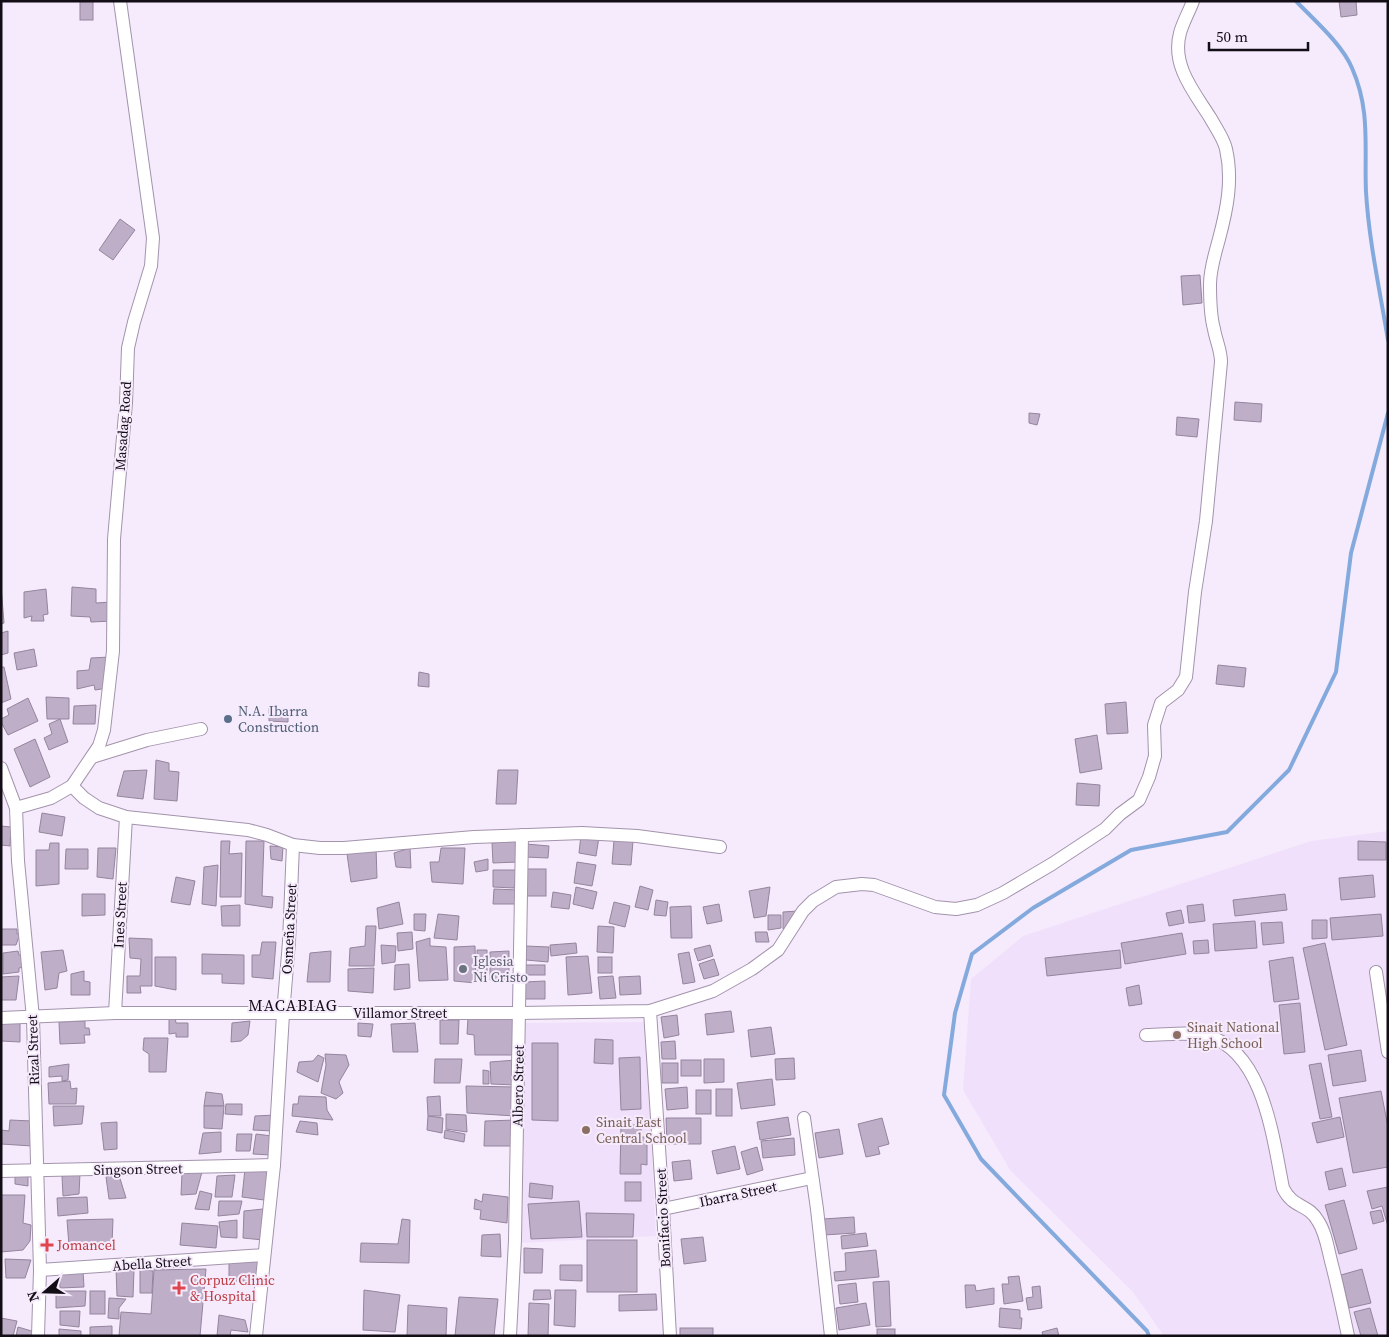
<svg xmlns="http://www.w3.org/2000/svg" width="1389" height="1337" font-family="'Source Serif 4',serif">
<rect width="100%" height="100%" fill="#f6ebfc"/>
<g fill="#f1e0fb">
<path d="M1388 831V1336H1164L1133 1292 1010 1170 963 1090 971 979 1023 936 1311 841Z"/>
<path d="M645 1022 656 1236 521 1243 524 1023Z"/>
</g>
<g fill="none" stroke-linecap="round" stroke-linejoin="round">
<g stroke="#84aadd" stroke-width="4">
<path d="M1296 1C1314 20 1342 44 1352 68 1371 111 1364 148 1366 192 1369 242 1380 291 1388 340"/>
<path d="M1149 1336 1147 1331 981 1159 944 1095 955 1013 972 954 1033 908 1131 850 1227 832 1289 770 1336 672 1351 553 1388 413"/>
</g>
</g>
<g fill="#bfaec8" stroke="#94849d">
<rect x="80" y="1" width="13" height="19"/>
<path d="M1339 1H1356L1357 15 1341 17Z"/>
<path d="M120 219 135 230 113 260 99 250Z"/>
<path d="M1200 275 1202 303 1183 305 1181 276Z"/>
<path d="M1235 402 1262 404 1261 422 1234 420Z"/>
<path d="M1029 413 1040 414 1037 425 1029 423Z"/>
<path d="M1177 417 1199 419 1197 437 1176 435Z"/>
<path d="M1 586 4 623 1 624Z"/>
<path d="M72 587 96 589V603L112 602V621L91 622 90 617 71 616Z"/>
<path d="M46 589 48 614 43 615 44 621H31L32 616 24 618V592Z"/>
<path d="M8 631V653L1 655V633Z"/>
<path d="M34 649 37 666 17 670 14 653Z"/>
<path d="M110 657 108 688 95 690 94 685 77 689V671L89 670 91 658Z"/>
<path d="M1218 665 1246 668 1244 687 1216 684Z"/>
<path d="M1 667H4L11 699 1 703Z"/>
<path d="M419 672 429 674V687L418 686Z"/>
<path d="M46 697 69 698V719H47Z"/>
<path d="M28 698 38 721 8 735 1 722V719L9 715 7 709Z"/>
<path d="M1126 702 1128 733 1107 734 1105 704Z"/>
<path d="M96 705 95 724H73L74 706Z"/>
<path d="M269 708 288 709V722L269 721Z"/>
<path d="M60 719 68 742 49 750 44 738 52 734 49 724Z"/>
<path d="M1097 735 1102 769 1080 773 1075 739Z"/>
<path d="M35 739 50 777 30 787 14 749Z"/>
<path d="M156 760 169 763V771L179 772 177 801 154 799Z"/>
<path d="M147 770 143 799 117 796 124 771Z"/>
<path d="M498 770H518L516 804H496Z"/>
<path d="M1077 783 1100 785 1099 806 1076 805Z"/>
<path d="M42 813 65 817 62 836 39 832Z"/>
<path d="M1 826 11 827 10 846 1 845Z"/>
<path d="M581 835 599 837 596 856 579 853Z"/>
<path d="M614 840 633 841 631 865 612 864Z"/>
<path d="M221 841H230L229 854 242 853 241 897H220Z"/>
<path d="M246 841H264L262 896 273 897 272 908 245 904Z"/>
<path d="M517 841 518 862 493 863 492 843Z"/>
<path d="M1358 841 1386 842V860H1358Z"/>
<path d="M50 843H59V884L36 886V850H49Z"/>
<path d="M526 844 549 846 548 858 525 857Z"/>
<path d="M270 846 283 847 282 861 271 859Z"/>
<path d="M376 847 377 878 351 882 347 854Z"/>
<path d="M98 848H116L113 879 97 877Z"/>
<path d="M410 848 411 868 396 867 394 853Z"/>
<path d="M441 848H465L463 884 432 882 430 862H439Z"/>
<path d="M66 849H88V869H65Z"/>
<path d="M488 859V870L476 872 474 862Z"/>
<path d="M577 862 596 865 592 886 574 883Z"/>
<path d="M218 865 216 906 202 904 204 867Z"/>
<rect x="526" y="869" width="20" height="27"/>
<path d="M493 870H517L514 888 493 887Z"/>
<path d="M1373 875 1375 897 1341 900 1339 878Z"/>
<path d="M176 877 195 881 190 905 171 902Z"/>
<path d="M640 886 653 890 648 910 635 907Z"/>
<path d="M576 887 597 892 593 909 573 904Z"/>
<path d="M770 887 766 916 754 918 749 891Z"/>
<path d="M494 889 518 890 517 904H493Z"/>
<path d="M553 892 571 895 569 909 551 907Z"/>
<path d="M82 894H105V915L82 916Z"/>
<path d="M1285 894 1287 910 1235 916 1233 900Z"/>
<path d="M656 900 668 902 666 916 654 915Z"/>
<path d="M399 902 403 924 379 929 377 908Z"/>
<path d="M614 902 630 906 625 927 609 923Z"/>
<path d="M719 904 722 921 707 924 703 907Z"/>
<path d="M1203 904 1205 921 1189 923 1187 906Z"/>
<path d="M240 905V926H222L221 906Z"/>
<path d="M691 906 692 938H671L670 907Z"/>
<path d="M1181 910 1184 923 1169 926 1166 913Z"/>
<path d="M798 911 787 928 783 929V912Z"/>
<path d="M414 914H426L425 931 414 930Z"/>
<path d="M438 914 459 916 457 940 434 938Z"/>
<path d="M1381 914 1383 936 1332 940 1330 918Z"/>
<path d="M768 915H781V928L768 930Z"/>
<path d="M1312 920H1327V938L1312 939Z"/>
<path d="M1255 921 1257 948 1215 951 1213 924Z"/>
<path d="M1282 922 1284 943 1263 945 1261 923Z"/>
<path d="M366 926H376L374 966H349L350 948 365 946Z"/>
<path d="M598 926 614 927 613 953 597 952Z"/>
<path d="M1 929H17V934H22V938L18 939 16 945H1Z"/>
<path d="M412 932 413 949 398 951 397 933Z"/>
<path d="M755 932H767L769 942H756Z"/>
<path d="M1182 933 1186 954 1125 964 1121 943Z"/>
<path d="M129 938 152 939V986H140L141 993H127V976H140L141 959 130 958Z"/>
<path d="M430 938V946L446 947 448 980 419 981 416 942Z"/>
<path d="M1208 940 1209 953 1194 954 1193 941Z"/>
<path d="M262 942H276L273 979 252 977V955H260Z"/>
<path d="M576 943 577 953 551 956 550 945Z"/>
<path d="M1325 943 1347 1045 1325 1050 1303 948Z"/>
<path d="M381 945 396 946 395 962 382 964Z"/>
<path d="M710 945 713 956 698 961 694 949Z"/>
<path d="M475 946 476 983 454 981V947Z"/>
<path d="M526 946 549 947 548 962 526 960Z"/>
<path d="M63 950 67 971 59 973 57 988 45 990 41 952Z"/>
<path d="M477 950H487V981H478Z"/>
<path d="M1120 950 1121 968 1047 976 1045 958Z"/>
<path d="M18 951 19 955H23L24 967 19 968V972L3 974V953Z"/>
<path d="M331 951 330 982H307L310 953Z"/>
<path d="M509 951V982L490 980V952Z"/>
<path d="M689 952 695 982 683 984 678 954Z"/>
<path d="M202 954 244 955V984L222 983V974H202Z"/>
<path d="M588 956 592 993 568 995 566 957Z"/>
<path d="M155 957H176V990L155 986Z"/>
<rect x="598" y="957" width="14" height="16"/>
<path d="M1293 957 1299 999 1274 1002 1269 961Z"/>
<path d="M714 959 719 975 704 979 699 964Z"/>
<path d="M409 964 410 988 394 990 395 965Z"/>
<rect x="524" y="965" width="21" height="10"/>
<path d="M374 968 373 993 348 991V969Z"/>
<path d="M84 971V981L90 982V995H71V974Z"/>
<path d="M19 976 16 1000H1V977Z"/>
<path d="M613 976 616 998 600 999 598 977Z"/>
<path d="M640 976 641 994 620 995 619 977Z"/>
<path d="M545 981V999H524L525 982Z"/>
<path d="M1139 985 1142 1004 1129 1006 1126 988Z"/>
<path d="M1300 1003 1305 1052 1284 1054 1279 1005Z"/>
<path d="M731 1011 734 1032 707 1035 705 1014Z"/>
<path d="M677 1015 679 1035 664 1038 661 1017Z"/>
<path d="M175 1017 176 1023H188V1037H176V1033L169 1034V1018Z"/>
<path d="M516 1017 515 1055H475L474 1035 467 1034 468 1018Z"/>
<path d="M440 1020H459L458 1044H440Z"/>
<path d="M85 1021V1028H89L90 1035H84L85 1043 60 1044 59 1022Z"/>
<path d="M250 1021 248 1035 241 1041 231 1042 232 1023Z"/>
<path d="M1 1022 20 1023V1042L1 1041Z"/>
<path d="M358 1023 373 1024 371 1037 358 1036Z"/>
<path d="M415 1023 418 1052H393L391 1024Z"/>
<path d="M771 1027 775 1054 751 1057 748 1030Z"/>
<path d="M144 1038H168L166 1072H149V1054L143 1050Z"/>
<path d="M595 1039 613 1040V1064L594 1063Z"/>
<path d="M675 1041 676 1059H662L661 1042Z"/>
<path d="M532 1043H558V1121L532 1120Z"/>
<path d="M1361 1050 1366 1081 1333 1086 1328 1055Z"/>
<path d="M325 1054 346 1055 349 1065 339 1082 343 1093 336 1099 321 1093 326 1065Z"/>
<path d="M318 1055 324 1058 318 1082 297 1072 299 1062 313 1061Z"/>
<path d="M640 1057 641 1109 621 1110 619 1058Z"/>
<path d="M794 1058 795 1079 776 1080 775 1059Z"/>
<path d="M435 1059H462L460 1083H434Z"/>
<path d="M704 1059H724V1082L704 1083Z"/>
<path d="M516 1060 515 1085 491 1084 490 1062Z"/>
<rect x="681" y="1060" width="20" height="16"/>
<rect x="662" y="1063" width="16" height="20"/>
<path d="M1321 1063 1332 1117 1320 1119 1309 1065Z"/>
<path d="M69 1064 68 1080 62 1081V1076L49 1077V1067Z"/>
<path d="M483 1070 489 1071V1084H483Z"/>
<path d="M772 1079 775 1105 741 1109 737 1083Z"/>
<path d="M70 1081 71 1089 77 1088 76 1104H49L48 1083Z"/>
<path d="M466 1086 515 1087V1116L467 1113Z"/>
<path d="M687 1087 688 1108 667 1110 665 1089Z"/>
<rect x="716" y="1089" width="16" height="27"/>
<rect x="696" y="1090" width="15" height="24"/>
<path d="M1381 1091 1388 1127V1167L1353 1173 1339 1098Z"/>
<path d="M206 1092 222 1094 224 1106H204Z"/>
<path d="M299 1096 326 1097 327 1110 333 1120 292 1116 293 1104H298Z"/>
<path d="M440 1096 441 1116H428L427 1097Z"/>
<path d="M226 1104H242V1115L225 1114Z"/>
<path d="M53 1106H84L82 1124 54 1126Z"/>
<path d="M204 1106H224L222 1129 204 1128Z"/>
<path d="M446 1114 466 1115 467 1132 446 1129Z"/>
<path d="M275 1115 273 1131 253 1130 255 1116Z"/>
<path d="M428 1116 443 1118 442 1133 427 1130Z"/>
<path d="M788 1117 791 1135 760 1140 757 1122Z"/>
<path d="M1340 1117 1344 1137 1317 1143 1312 1123Z"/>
<path d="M666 1118H701V1144H667Z"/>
<path d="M882 1118 889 1144 878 1147 880 1154 866 1157 858 1124Z"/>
<path d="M10 1120 32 1121V1146L1 1144V1130L9 1131Z"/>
<path d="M516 1120 515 1146H484L485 1121Z"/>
<path d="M300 1121 317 1123 318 1135 296 1132Z"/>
<path d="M117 1122V1149L104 1150 101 1123Z"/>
<path d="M621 1125H641V1137H647V1165L641 1164V1174H620Z"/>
<path d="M839 1129 843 1154 819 1158 815 1133Z"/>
<path d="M445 1130 465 1134 464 1142 444 1138Z"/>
<path d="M221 1132V1152L199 1154 203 1133Z"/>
<path d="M237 1134H252L250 1151H236Z"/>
<path d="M256 1134 272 1136 271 1155 253 1154Z"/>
<path d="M794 1138 795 1155 763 1158 761 1141Z"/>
<path d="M735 1146 740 1169 717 1174 712 1151Z"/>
<path d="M757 1147 763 1170 747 1175 741 1152Z"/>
<path d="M690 1160 692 1179 674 1181 672 1162Z"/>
<path d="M1342 1168 1346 1186 1329 1190 1325 1172Z"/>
<path d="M245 1169H271L264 1200 242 1197Z"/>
<path d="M118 1172 126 1198 109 1199 106 1177Z"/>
<path d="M202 1172 196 1194 181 1195 182 1173Z"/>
<path d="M15 1173 28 1174V1186L15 1184Z"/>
<path d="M80 1173 79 1194 63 1196 62 1176Z"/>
<path d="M235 1175 232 1197H215L217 1176Z"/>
<rect x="625" y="1182" width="16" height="19"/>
<path d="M530 1183 553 1186 552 1199 529 1197Z"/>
<path d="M1388 1187V1226L1382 1206 1372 1209 1367 1191Z"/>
<path d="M200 1191 212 1194 209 1210 195 1209Z"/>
<path d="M483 1194 508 1197 507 1223 480 1219 481 1210 474 1209 475 1199 482 1202Z"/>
<path d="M1 1195H25L23 1223 31 1225 30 1241 23 1250 1 1252Z"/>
<path d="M87 1197 88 1213 58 1216 57 1198Z"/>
<path d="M1344 1200 1357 1249 1339 1254 1325 1205Z"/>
<path d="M219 1201H242L239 1214 218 1216Z"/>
<path d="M579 1201 582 1237 531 1239 528 1204Z"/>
<path d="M263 1209V1240L243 1238 244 1211Z"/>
<path d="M1381 1210 1384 1221 1373 1224 1370 1212Z"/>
<path d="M586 1213 634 1214 633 1237H587Z"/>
<path d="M854 1217 855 1233 824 1235 823 1219Z"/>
<path d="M113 1219 112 1244 69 1246 67 1220Z"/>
<path d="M402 1219 410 1220 409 1263 360 1262 361 1243 398 1244Z"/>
<path d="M237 1220V1238L221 1237 219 1222Z"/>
<path d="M182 1223 218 1226 216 1248 180 1245Z"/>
<path d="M866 1233 868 1246 842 1249 841 1236Z"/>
<path d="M500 1234 501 1257 481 1256 482 1235Z"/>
<path d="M703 1237 706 1261 684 1264 681 1239Z"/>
<rect x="587" y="1240" width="50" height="52"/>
<path d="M524 1248 543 1249 542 1273H524Z"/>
<path d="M876 1250 879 1277 835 1281 834 1272 846 1271 845 1253Z"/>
<path d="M5 1259 31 1260 25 1278H6Z"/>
<path d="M258 1261 256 1280 229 1282V1263Z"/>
<path d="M560 1265H582V1281L560 1280Z"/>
<path d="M116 1269 134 1270 133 1297 117 1296Z"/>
<path d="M140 1269 153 1271 152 1293H140Z"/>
<path d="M206 1269 200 1336H119L121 1312 151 1314 154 1270Z"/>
<path d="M1362 1269 1371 1303 1349 1308 1341 1275Z"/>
<path d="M83 1271 84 1287 60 1288 59 1272Z"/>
<path d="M1019 1276 1023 1301 1004 1304 1002 1284H1009L1008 1277Z"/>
<path d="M889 1281 891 1326 876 1327 873 1282Z"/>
<path d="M856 1283 858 1302 840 1304 838 1285Z"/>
<path d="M965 1285H975L976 1291 994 1288V1304L966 1308Z"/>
<path d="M1040 1286 1042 1308 1028 1310 1026 1298 1033 1297 1032 1287Z"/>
<path d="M364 1290 400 1295 395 1332 363 1330Z"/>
<path d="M534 1290H550L551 1299 533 1300Z"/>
<path d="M555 1290H576L575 1327 554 1325Z"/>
<path d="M56 1291H86L85 1306 56 1308Z"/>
<rect x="90" y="1291" width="15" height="23"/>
<path d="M656 1294 657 1310 619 1311V1295Z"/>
<path d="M459 1297 498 1299 494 1336H455Z"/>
<path d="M109 1298 126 1299 119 1308V1319L108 1318Z"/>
<path d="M529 1303 549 1304 548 1336H528Z"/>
<path d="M866 1303 870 1325 839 1330 836 1308Z"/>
<path d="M408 1305 447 1308 446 1336H407Z"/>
<path d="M1000 1308 1020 1310V1318H1022L1021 1329 999 1327Z"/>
<path d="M1370 1308 1378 1336H1361L1354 1312Z"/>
<path d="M60 1311H80L79 1327 60 1325Z"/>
<path d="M219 1315 245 1320 248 1332 231 1330 230 1336H217Z"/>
<path d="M1 1318 17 1321 13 1336H1Z"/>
<path d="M112 1326V1336H90V1327Z"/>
<path d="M18 1327 35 1332V1336H16Z"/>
<rect x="680" y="1328" width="33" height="8"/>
<path d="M1057 1328 1059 1336H1043L1042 1332Z"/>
<path d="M59 1329 81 1331V1336H59Z"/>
<rect x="877" y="1329" width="18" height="7"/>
</g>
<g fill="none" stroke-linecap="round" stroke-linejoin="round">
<defs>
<g id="minor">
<path d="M92 757 147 740 201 729"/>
<path d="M1 768 16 808 18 861 33 1018 40 1270 38 1336"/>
<path d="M72 786 84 798 99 808 126 817 248 830 267 835 293 845 289 942 283 1014 274 1165 256 1336"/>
<path d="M16 808 51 798 72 786 99 746 104 730 113 651 114 539 126 403 128 348 134 322 151 266 153 238 120 1"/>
<path d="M293 845 320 848H344L474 837 582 833 637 836 720 847"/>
<path d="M1376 972 1388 1052"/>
<path d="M650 1011 663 1209 670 1336"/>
<path d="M115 1013 126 817"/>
<path d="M1 1018 115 1013H519L650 1011 713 991 752 969 778 950 803 911 813 901 836 887 862 884 874 885 935 907 956 909 977 905 1003 893 1052 864 1105 829 1120 814 1139 800 1149 777 1155 756 1154 725 1161 703 1178 690 1186 677 1195 592 1206 521 1221 362C1221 350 1216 341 1214 329 1210 315 1210 299 1210 284 1210 269 1215 254 1219 239 1227 209 1233 180 1226 149 1224 139 1216 128 1211 119 1195 93 1171 66 1180 33 1183 22 1189 12 1193 1"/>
<path d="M1146 1035C1166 1035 1188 1031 1208 1036 1264 1052 1273 1139 1283 1188 1293 1209 1308 1203 1318 1221 1326 1233 1328 1250 1332 1265 1338 1288 1343 1312 1348 1336"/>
<path d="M804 1118 817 1209 831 1336"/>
<path d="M1 1171 274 1165"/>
<path d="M663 1209 812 1178"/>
<path d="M40 1270 264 1255"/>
<path d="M510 1336 515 1240 522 835"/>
</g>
</defs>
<use href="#minor" stroke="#a393ac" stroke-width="14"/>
<use href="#minor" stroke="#fff" stroke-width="12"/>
</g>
<circle fill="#5c6f8a" stroke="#f6ebfc" stroke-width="2" cx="228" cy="719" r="5"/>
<circle fill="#6b7280" stroke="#f6ebfc" stroke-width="2" cx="463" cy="969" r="5"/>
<g fill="#8d6e63" stroke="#f6ebfc" stroke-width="2">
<circle cx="1177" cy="1035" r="5"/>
<circle cx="586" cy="1130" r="5"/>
</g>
<g fill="#e0444e" stroke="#f6ebfc" stroke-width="2">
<path d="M44.5 1237.5h5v5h5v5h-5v5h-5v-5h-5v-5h5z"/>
<path d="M176.5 1280.5h5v5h5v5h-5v5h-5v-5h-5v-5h5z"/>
</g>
<g text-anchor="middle" stroke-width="4" stroke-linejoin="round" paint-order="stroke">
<g font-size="14" fill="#130d16" stroke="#f6ebfc">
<text transform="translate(123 426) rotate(-86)" y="5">Masadag Road</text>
<text transform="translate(120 915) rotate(-87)" y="5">Ines Street</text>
<text transform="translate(289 929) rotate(-87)" y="5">Osmeña Street</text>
<text x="400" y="1018">Villamor Street</text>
<text transform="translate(33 1050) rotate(-92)" y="5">Rizal Street</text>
<text transform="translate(518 1086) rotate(-89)" y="5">Albero Street</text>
<text transform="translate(138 1169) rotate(-1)" y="5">Singson Street</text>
<text transform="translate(738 1194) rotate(-12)" y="5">Ibarra Street</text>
<text transform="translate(663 1218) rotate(-93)" y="5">Bonifacio Street</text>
<text transform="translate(152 1263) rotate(-4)" y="5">Abella Street</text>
</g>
<g font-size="14" fill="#4e5e75" stroke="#f6ebfc" text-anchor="start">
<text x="238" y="716">N.A. Ibarra<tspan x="238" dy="16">Construction</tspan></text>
</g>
<g font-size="14" fill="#5b616d" stroke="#f6ebfc" text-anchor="start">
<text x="473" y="966">Iglesia<tspan x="473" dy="16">Ni Cristo</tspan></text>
</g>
<g font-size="14" fill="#785e54" stroke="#f6ebfc" text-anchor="start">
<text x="1187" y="1032">Sinait National<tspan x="1187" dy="16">High School</tspan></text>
<text x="596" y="1127">Sinait East<tspan x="596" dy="16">Central School</tspan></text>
</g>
<g font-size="14" fill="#be3a42" stroke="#f6ebfc" text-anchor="start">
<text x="57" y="1250">Jomancel</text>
<text x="190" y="1285">Corpuz Clinic<tspan x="190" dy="16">&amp; Hospital</tspan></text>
</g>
<g font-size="16" letter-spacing="1" fill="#130d16" stroke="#f6ebfc">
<text x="293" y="1011">MACABIAG</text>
</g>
</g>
<rect width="1389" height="1337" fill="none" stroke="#130d16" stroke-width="5"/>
<g transform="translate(45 1292) rotate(250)" stroke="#f6ebfc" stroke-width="4" paint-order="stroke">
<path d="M0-4L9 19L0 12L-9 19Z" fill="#130d16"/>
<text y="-8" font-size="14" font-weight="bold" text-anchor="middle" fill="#130d16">N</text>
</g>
<path d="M1209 42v8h99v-8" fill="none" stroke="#130d16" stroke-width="2.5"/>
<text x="1216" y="42" font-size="15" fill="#130d16" stroke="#f6ebfc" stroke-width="4" paint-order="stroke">50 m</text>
</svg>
